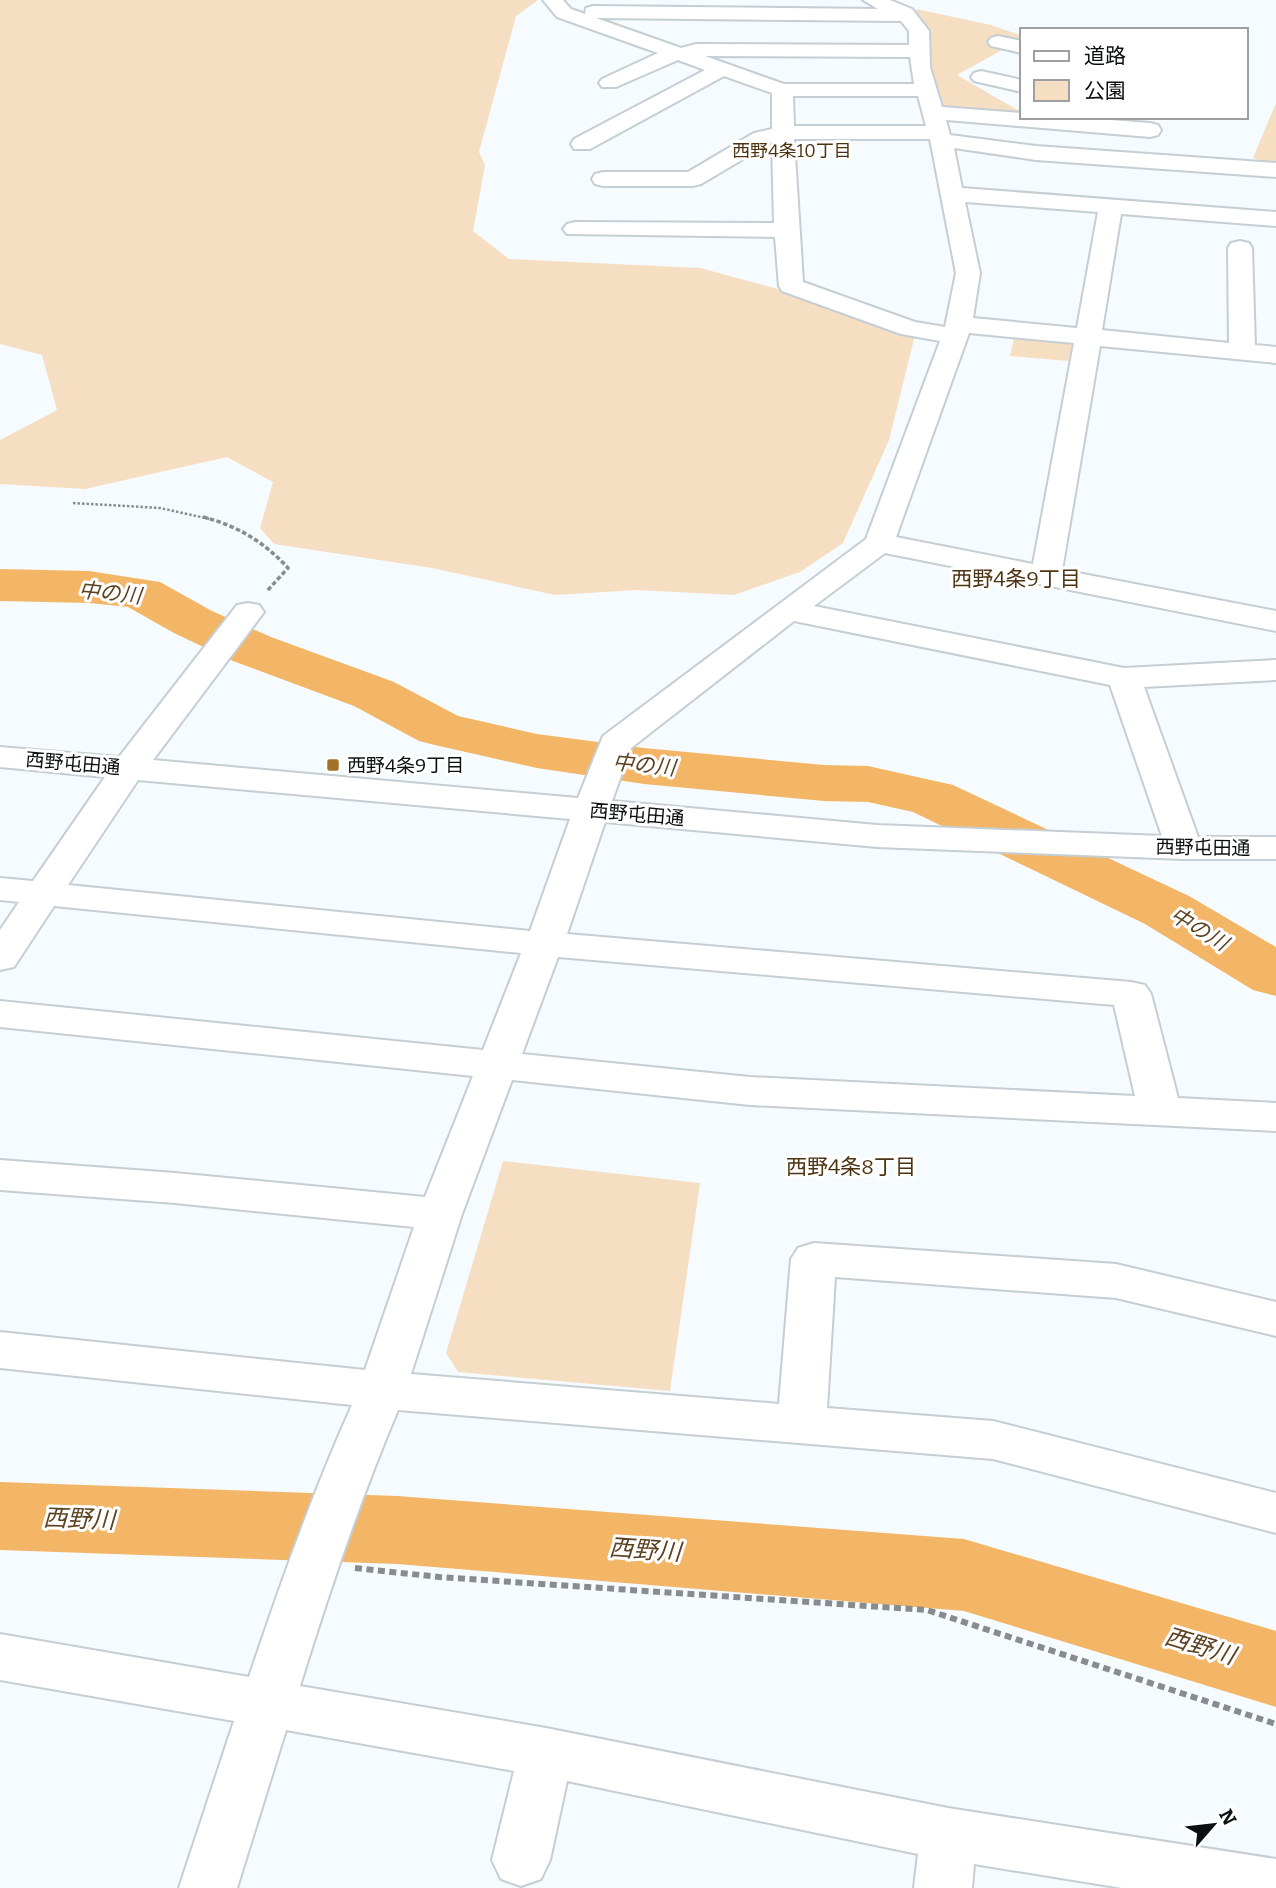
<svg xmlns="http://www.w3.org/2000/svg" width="1276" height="1888" font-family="Bitter,'Noto Sans JP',serif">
<rect width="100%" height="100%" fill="#f5fbfe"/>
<g fill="#f6dec3">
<path d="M0 0H538L516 16 479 152 485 165 473 231 509 259 700 268 796 294 915 335 889 440 843 543 800 572 734 595 637 590 555 595 432 568 274 544 260 528 273 482 227 457 85 489 0 484V440L57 410 42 355 0 344Z"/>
<path d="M916 9 991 25 1022 36V39L957 75 1021 112 1009 114 942 107 934 89Z"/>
<path d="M1276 103V167L1253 158Z"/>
<path d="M1015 334 1073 339 1069 361 1010 356Z"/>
<path d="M503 1161 700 1183 670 1391 458 1372 446 1353Z"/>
</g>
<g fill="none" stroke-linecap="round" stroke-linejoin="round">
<g fill="#f3b667" fill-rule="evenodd">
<path d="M0 569 89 571 160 582 212 611 271 637 394 682 458 716 537 734 644 748 824 765 868 766 953 785 1189 896 1276 947V996L1253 990 1145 924 913 812 868 802 824 801 644 784 537 768 439 746 419 741 354 706 233 661 174 633 128 607 89 603 0 601Z"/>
<path d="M0 1482 397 1496 964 1539 1276 1631V1707L964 1611 397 1564 0 1550Z"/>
</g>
<defs>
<g id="minor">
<path d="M543 0H563L571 9 585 14 586 8 593 6 878 9 863 0H890L912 9 926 27 929 31 930 67 942 107 1022 113V117H1070L1150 123 1158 125 1161 130 1158 135 1150 137 946 120 950 135 1036 146 1276 163V177L1036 160 954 148 962 188 1276 212V226L1121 214 1102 330 1229 343 1228 248 1231 243 1240 241 1249 243 1252 248 1255 345 1276 347V363L1100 346 1062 570 1276 611V631L885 553 814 606 1124 668 1276 660V680L1144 687 1198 837H1276V859H1184L877 847 605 822 567 934 1131 982 1145 985 1151 994 1178 1098 1276 1103V1131L750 1105 512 1080 462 1214 411 1374 779 1404 791 1259 798 1248 814 1243 1116 1264 1276 1302V1336L1116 1298 835 1277 827 1408 993 1421 1276 1493V1533L993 1459 398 1410C360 1500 329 1592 300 1686L546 1728 948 1808 1276 1859V1888H1122L974 1864 972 1888H914L918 1854 567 1781 550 1860 541 1879 521 1886 501 1879 492 1860 514 1771 286 1730 237 1888H179L234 1721 0 1680V1634L249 1677C280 1585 312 1494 352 1405L0 1368V1332L365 1370 414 1227 175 1203 0 1190V1160L175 1173 425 1197 473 1076 0 1027V1001L483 1050 521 953 54 906 14 967 0 970V930L19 902 0 900V878L33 881 105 777 0 767V747L119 757 237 605 248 603 259 605 264 612 153 760 578 798 603 736 866 539 940 341 901 334 782 291 779 286 775 237 567 234 563 229 567 224 575 222 774 223 772 142 701 184 693 186H603L595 184 592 179 595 174 603 172H688L754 133 772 129V93L724 76 590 149H574L571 144 574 139 705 70 678 60 616 87H602L599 83 602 79 658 53 557 17ZM596 18 901 21 909 31V45L696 44 681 48ZM705 56 910 57 914 84H784ZM793 96H918L926 126H794ZM794 139H930L956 273 945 327 915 322 803 282ZM965 202 1098 212 1077 328 973 318 980 273ZM969 333 1074 343 1033 564 896 537ZM794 621 1110 685 1162 836 877 825 612 801 631 748ZM138 780 570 819 530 931 68 885ZM558 957 1114 1005 1135 1096 750 1077 522 1054Z"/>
<path d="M998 36 1022 41V53L991 46 988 42 991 38Z"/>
<path d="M981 71 1022 80V92L974 81 971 77 974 73Z"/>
</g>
</defs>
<use href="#minor" stroke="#c5ced4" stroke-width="4"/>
<path stroke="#888c8f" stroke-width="2.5" stroke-dasharray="2.5 2" stroke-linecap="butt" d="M73 503 160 508 210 519"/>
<path stroke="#888c8f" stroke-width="3.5" stroke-dasharray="4.5 2.5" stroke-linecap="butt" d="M203 517C238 526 264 542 288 568L267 591"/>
<path stroke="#888c8f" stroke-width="6" stroke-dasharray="7 4.5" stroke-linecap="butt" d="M355 1568 439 1577 927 1610 1276 1724"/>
<use href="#minor" fill="#fff" fill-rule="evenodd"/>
</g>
<rect fill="#a47128" stroke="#fff" stroke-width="2.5" x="326" y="758" width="14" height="14" rx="3.5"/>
<g text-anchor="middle" stroke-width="6" stroke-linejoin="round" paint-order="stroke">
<g font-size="18" fill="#4c3311" stroke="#fff">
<text x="792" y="157">西野4条10丁目</text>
</g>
<g font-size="19" fill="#0c0f11" stroke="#fff">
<text transform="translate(73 763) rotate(5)" y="7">西野屯田通</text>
<text transform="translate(637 814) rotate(5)" y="7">西野屯田通</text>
<text transform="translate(1203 847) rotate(1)" y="7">西野屯田通</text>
</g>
<g font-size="19" fill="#0c0f11" stroke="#fff" text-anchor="start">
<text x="347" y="772">西野4条9丁目</text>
</g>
<g font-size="21" fill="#4c3311" stroke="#fff">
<text x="1016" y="586">西野4条9丁目</text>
<text x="851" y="1174">西野4条8丁目</text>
</g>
<g font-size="21" font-style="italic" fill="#5c4221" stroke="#fff">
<text transform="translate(110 593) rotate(6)" y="7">中の川</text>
<text transform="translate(644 765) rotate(6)" y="7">中の川</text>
<text transform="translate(1199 929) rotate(31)" y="7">中の川</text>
</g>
<g font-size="24" font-style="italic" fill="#5c4221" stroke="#fff">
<text transform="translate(79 1519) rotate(2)" y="8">西野川</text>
<text transform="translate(645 1550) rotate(4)" y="8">西野川</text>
<text transform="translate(1200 1646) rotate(17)" y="8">西野川</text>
</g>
</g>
<rect x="1020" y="28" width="228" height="91" fill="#ffffff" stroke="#9e9fa0" stroke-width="2"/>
<rect x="1034" y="51" width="35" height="10" fill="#ffffff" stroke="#9e9fa0" stroke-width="2"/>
<text x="1084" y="63" font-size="21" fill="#0c0f11">道路</text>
<rect x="1034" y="80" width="35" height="21" fill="#f6dec3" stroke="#9e9fa0" stroke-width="2"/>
<text x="1084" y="98" font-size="21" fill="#0c0f11">公園</text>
<g transform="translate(1213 1825) rotate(62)" stroke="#ffffff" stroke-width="5" paint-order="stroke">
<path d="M0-5L12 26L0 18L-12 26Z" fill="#0c0f11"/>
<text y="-10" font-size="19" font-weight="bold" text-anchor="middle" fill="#0c0f11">N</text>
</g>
</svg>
